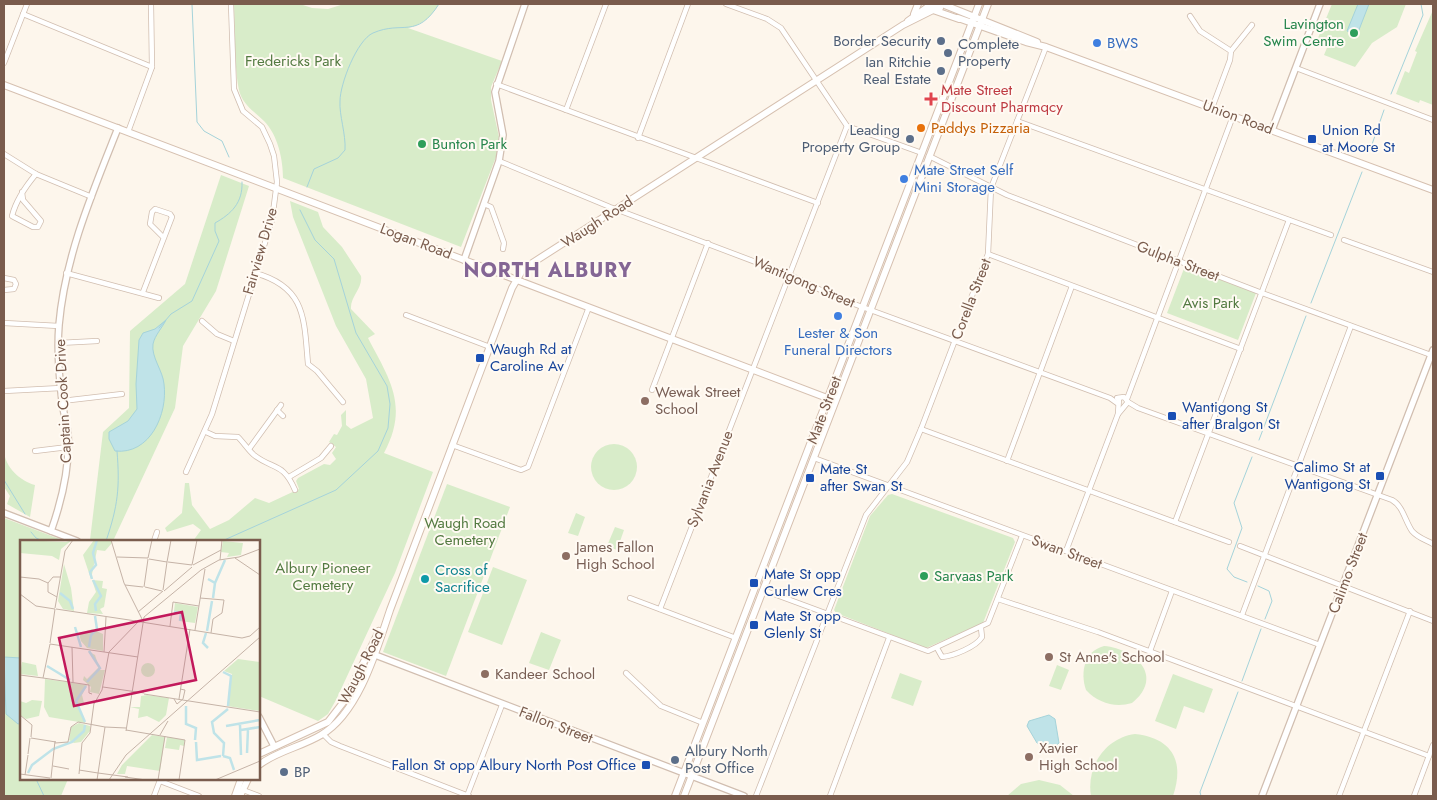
<svg xmlns="http://www.w3.org/2000/svg" width="1437" height="800" font-family="Jost,sans-serif">
<rect width="100%" height="100%" fill="#fdf6ec"/>
<g fill="#d8ecc9">
<path d="M234 4H300L312 8 328 9 344 4H439C430 18 423 24 408 28L502 61 491 87V100L499 137 496 157 461 247 283 178C283 160 278 135 264 121 256 113 246 107 241 96 234 80 235 24 234 4Z"/>
<path d="M1332 4H1406L1397 27 1372 43 1355 67 1324 55 1329 43 1318 38Z"/>
<path d="M1433 10V105L1420 100 1419 103 1396 94 1405 71 1409 73 1417 52 1415 51Z"/>
<path d="M221 175 249 186 216 291 183 346 175 408 113 541H93L90 540 103 432 129 408 130 331 185 284Z"/>
<path d="M290 201 318 212 323 227 342 247 361 276C363 288 350 297 351 309L375 334 368 338C390 380 409 406 384 453L433 472 395 573 336 700 328 714 318 721 259 696V541H193L201 530 193 524 167 532 165 528 182 513 185 483H189L192 505 210 529 229 520 255 498 269 503 299 489 296 481 298 478 324 464 330 465 336 459 332 453 336 447 329 442 334 434 337 435 342 426 341 415 346 410V425L351 429 373 418 366 379 336 326 293 217Z"/>
<path d="M1185 266 1256 293 1238 340 1167 313Z"/>
<circle cx="614" cy="467" r="23"/>
<path d="M4 451C5 467 20 481 35 485L30 517 7 504 10 496 4 487Z"/>
<path d="M447 484 510 507 446 676 383 652Z"/>
<path d="M892 494 1013 538 1015 542 983 623 926 648 836 613 834 610 870 516 888 495Z"/>
<path d="M576 513 585 517 578 536 568 533Z"/>
<path d="M4 518 65 541H21V779H68L61 796H4Z"/>
<path d="M615 527 624 530 617 550 607 546Z"/>
<path d="M493 567 527 580 502 645 468 632Z"/>
<path d="M541 632 561 640 549 670 529 663Z"/>
<path d="M1104 646C1137 649 1164 677 1132 703 1115 708 1098 703 1086 690 1080 673 1084 651 1104 646Z"/>
<path d="M1057 665 1069 670 1061 690 1049 686Z"/>
<path d="M900 673 922 681 913 706 891 698Z"/>
<path d="M1173 674 1213 689 1204 713 1184 706 1176 729 1155 721Z"/>
<path d="M1135 734C1172 738 1185 761 1173 796H1091C1086 767 1105 738 1135 734Z"/>
<path d="M1039 780 1060 785 1074 796H1007L1021 784Z"/>
</g>
<g fill="#bfe3e8" stroke="#a5d3da">
<path d="M1358 4H1369L1357 35 1347 31Z"/>
<path d="M166 320C162 328 155 335 153 344 151 357 163 371 164 384 168 414 150 455 115 451L109 439V432L128 421 137 409 136 384 139 340 143 333 155 329Z"/>
<path d="M4 657 21 658V723L18 724 6 714Z"/>
<path d="M1049 715 1055 719 1059 743 1052 749 1037 743 1027 726 1029 721Z"/>
</g>
<g fill="none" stroke-linecap="round" stroke-linejoin="round">
<g stroke="#a5d3da" stroke-width="1">
<path d="M192 4 197 122 204 131 222 141 229 157"/>
<path d="M1391 94 1423 15 1421 4"/>
<path d="M1369 153 1384 110"/>
<path d="M307 187 314 169 338 158 345 150C346 134 339 115 340 101 340 84 357 40 373 33 403 20 416 40 439 4"/>
<path d="M1311 303 1362 172"/>
<path d="M159 328 171 314 192 301 219 241 215 231V223C231 214 243 203 242 182"/>
<path d="M1259 440 1306 316"/>
<path d="M4 480 25 514"/>
<path d="M31 532 36 538 43 541"/>
<path d="M106 541C118 506 120 487 117 451"/>
<path d="M222 541 336 490 378 451 388 428 390 404 387 386 356 333 334 259 315 240 300 210"/>
<path d="M1247 582 1234 577 1227 569 1242 528 1234 503 1252 457"/>
<path d="M1258 586 1269 591 1272 601 1265 619"/>
<path d="M1242 681 1261 629"/>
<path d="M36 779 44 796"/>
<path d="M1201 796 1200 792 1238 692"/>
</g>
<defs>
<g id="minor">
<path d="M726 4 767 19 781 28 847 126 922 153"/>
<path d="M23 14 152 67"/>
<path d="M1190 16 1200 31 1231 51 1230 60 1212 108"/>
<path d="M1231 51 1252 25"/>
<path d="M4 63 27 4"/>
<path d="M1296 68 1433 120"/>
<path d="M496 84 818 203"/>
<path d="M566 110 606 4"/>
<path d="M1017 121 1331 235"/>
<path d="M128 132 152 67 151 4"/>
<path d="M638 138 688 4"/>
<path d="M4 154 36 174 92 197"/>
<path d="M929 156 1007 195 1262 293 1431 355"/>
<path d="M499 161 610 207 790 275 835 297 1110 398 1117 403"/>
<path d="M22 192 23 200 41 221 38 227H33L12 216C16 200 25 187 36 174"/>
<path d="M484 204 491 207 504 243 503 249"/>
<path d="M1344 240 1433 272"/>
<path d="M988 254 1241 349"/>
<path d="M66 273 159 298"/>
<path d="M255 273C306 287 304 319 308 364L317 371 343 402"/>
<path d="M4 278 14 280 16 284 14 289 4 290"/>
<path d="M143 292 172 217 170 214 155 209 152 212 150 224 164 238"/>
<path d="M406 315 490 347"/>
<path d="M202 321 217 334 234 341"/>
<path d="M4 323 59 326"/>
<path d="M59 343 97 341"/>
<path d="M652 390 708 243"/>
<path d="M4 391 61 388"/>
<path d="M1117 398 1124 397 1128 402 1118 414"/>
<path d="M1127 399 1233 116"/>
<path d="M62 401 122 394"/>
<path d="M1128 402 1138 408 1392 500C1403 506 1405 521 1412 531 1418 538 1426 540 1433 544"/>
<path d="M277 410 283 416"/>
<path d="M921 429 1229 542"/>
<path d="M206 432 215 436 238 437C244 443 248 450 254 455 273 470 283 462 295 490"/>
<path d="M452 445 521 470 528 467 589 307"/>
<path d="M249 449 281 405"/>
<path d="M35 451 68 447"/>
<path d="M814 458 1320 645"/>
<path d="M1007 461 1072 286"/>
<path d="M186 472 212 414 272 220 277 182 274 156 270 144 262 127 243 111 234 89 231 4"/>
<path d="M289 477 321 458 331 446"/>
<path d="M1175 522 1289 220"/>
<path d="M154 541 157 532"/>
<path d="M1240 546 1433 621"/>
<path d="M1066 551 1118 414 1119 398"/>
<path d="M763 590 928 651 988 623 1022 536"/>
<path d="M630 598 736 638"/>
<path d="M998 599 1098 632 1429 756"/>
<path d="M660 609 847 126"/>
<path d="M1242 615 1351 326"/>
<path d="M937 648 942 657C953 656 976 647 982 637L981 628"/>
<path d="M1150 651 1172 591"/>
<path d="M626 673 661 706 703 723"/>
<path d="M323 734 331 742 340 746 469 796"/>
<path d="M160 781 199 796"/>
<path d="M243 790 259 796"/>
<path d="M154 796 160 780"/>
<path d="M467 796 502 705"/>
<path d="M756 796 866 515 907 462 921 429 988 254 991 188 1046 47"/>
<path d="M830 796 889 638"/>
<path d="M1339 796 1410 611"/>
<path d="M1414 796 1433 745"/>
</g>
<g id="tertiary">
<path d="M1272 130 1320 4"/>
<path d="M464 260 499 161 503 135 495 92 525 4"/>
<path d="M4 513 77 541"/>
<path d="M51 531C62 500 70 468 68 434 67 423 63 412 62 401 59 376 57 349 59 325 65 256 93 191 118 128"/>
<path d="M370 653 744 796"/>
<path d="M259 717 274 746"/>
<path d="M1262 796 1433 350"/>
</g>
<g id="secondary">
<path d="M928 4 940 8"/>
<path d="M942 4 1037 42"/>
<path d="M914 14 918 4"/>
<path d="M958 18 1026 42 1046 47 1433 190"/>
<path d="M908 21 932 4"/>
<path d="M4 85 835 401"/>
<path d="M259 754 328 722 345 700 379 631"/>
<path d="M259 765C277 751 301 747 321 735 359 713 377 649 390 610L512 288 523 269 903 25 933 10 959 19"/>
<path d="M235 796 241 779"/>
<path d="M240 796 248 779"/>
<path d="M675 796 979 4"/>
<path d="M684 796 988 4"/>
</g>
</defs>
<use href="#minor" stroke="#d1beb0" stroke-width="6"/>
<use href="#tertiary" stroke="#d1beb0" stroke-width="8"/>
<use href="#secondary" stroke="#d6c0b0" stroke-width="8"/>
<use href="#minor" stroke="#fff" stroke-width="4.5"/>
<use href="#tertiary" stroke="#fff" stroke-width="5.5"/>
<use href="#secondary" stroke="#fff" stroke-width="6"/>
</g>
<g fill="#2e9e5b" stroke="#fffaf3" stroke-width="2">
<circle cx="1354" cy="33" r="5"/>
<circle cx="422" cy="144" r="5"/>
<circle cx="924" cy="576" r="5"/>
</g>
<g fill="#5c6f8a" stroke="#fffaf3" stroke-width="2">
<circle cx="941" cy="41" r="5"/>
<circle cx="948" cy="53" r="5"/>
<circle cx="941" cy="71" r="5"/>
<circle cx="910" cy="139" r="5"/>
<circle cx="675" cy="760" r="5"/>
<circle cx="284" cy="772" r="5"/>
</g>
<g fill="#3f7fe0" stroke="#fffaf3" stroke-width="2">
<circle cx="1097" cy="43" r="5"/>
<circle cx="904" cy="179" r="5"/>
<circle cx="838" cy="316" r="5"/>
</g>
<path fill="#e0444e" stroke="#fffaf3" stroke-width="2" d="M928.5 91.5h5v5h5v5h-5v5h-5v-5h-5v-5h5z"/>
<circle fill="#e8710a" stroke="#fffaf3" stroke-width="2" cx="921" cy="128" r="5"/>
<g fill="#1a4fb4" stroke="#fffaf3" stroke-width="2">
<rect x="1307" y="134" width="10" height="10" rx="2.5"/>
<rect x="475" y="353" width="10" height="10" rx="2.5"/>
<rect x="1167" y="411" width="10" height="10" rx="2.5"/>
<rect x="1375" y="471" width="10" height="10" rx="2.5"/>
<rect x="805" y="473" width="10" height="10" rx="2.5"/>
<rect x="749" y="578" width="10" height="10" rx="2.5"/>
<rect x="749" y="620" width="10" height="10" rx="2.5"/>
<rect x="641" y="760" width="10" height="10" rx="2.5"/>
</g>
<g fill="#8d6e63" stroke="#fffaf3" stroke-width="2">
<circle cx="645" cy="401" r="5"/>
<circle cx="566" cy="556" r="5"/>
<circle cx="1049" cy="657" r="5"/>
<circle cx="485" cy="674" r="5"/>
<circle cx="1029" cy="757" r="5"/>
</g>
<circle fill="#0f9aa8" stroke="#fffaf3" stroke-width="2" cx="425" cy="579" r="5"/>
<g text-anchor="middle" stroke-width="4" stroke-linejoin="round" paint-order="stroke">
<g font-size="15" fill="#27864d" stroke="#fffaf3" text-anchor="start">
<text x="1344" y="29" text-anchor="end">Lavington<tspan x="1344" dy="17">Swim Centre</tspan></text>
<text x="432" y="149">Bunton Park</text>
<text x="934" y="581">Sarvaas Park</text>
</g>
<g font-size="15" fill="#4e5e75" stroke="#fffaf3" text-anchor="end">
<text x="931" y="46">Border Security</text>
<text x="958" y="49" text-anchor="start">Complete<tspan x="958" dy="17">Property</tspan></text>
<text x="931" y="67">Ian Ritchie<tspan x="931" dy="17">Real Estate</tspan></text>
<text x="900" y="135">Leading<tspan x="900" dy="17">Property Group</tspan></text>
<text x="685" y="756" text-anchor="start">Albury North<tspan x="685" dy="17">Post Office</tspan></text>
<text x="294" y="777" text-anchor="start">BP</text>
</g>
<g font-size="15" fill="#366cbe" stroke="#fffaf3" text-anchor="start">
<text x="1107" y="48">BWS</text>
<text x="914" y="175">Mate Street Self<tspan x="914" dy="17">Mini Storage</tspan></text>
<text x="838" y="338" text-anchor="middle">Lester &amp; Son<tspan x="838" dy="17">Funeral Directors</tspan></text>
</g>
<g font-size="15" fill="#537a41" stroke="#fffaf3">
<text x="293" y="66">Fredericks Park</text>
<text x="1211" y="308">Avis Park</text>
<text x="465" y="528">Waugh Road<tspan x="465" dy="17">Cemetery</tspan></text>
<text x="323" y="573">Albury Pioneer<tspan x="323" dy="17">Cemetery</tspan></text>
</g>
<g font-size="15" fill="#be3a42" stroke="#fffaf3" text-anchor="start">
<text x="941" y="95">Mate Street<tspan x="941" dy="17">Discount Pharmqcy</tspan></text>
</g>
<g font-size="15" fill="#7a5c4d" stroke="#fffaf3">
<text transform="translate(1238 117) rotate(20)" y="5">Union Road</text>
<text transform="translate(597 222) rotate(-33)" y="5">Waugh Road</text>
<text transform="translate(416 241) rotate(21)" y="5">Logan Road</text>
<text transform="translate(260 251) rotate(-74)" y="5">Fairview Drive</text>
<text transform="translate(1178 261) rotate(21)" y="5">Gulpha Street</text>
<text transform="translate(804 282) rotate(23)" y="5">Wantigong Street</text>
<text transform="translate(971 299) rotate(-69)" y="5">Corella Street</text>
<text transform="translate(63 401) rotate(-93)" y="5">Captain Cook Drive</text>
<text transform="translate(824 410) rotate(-69)" y="5">Mate Street</text>
<text transform="translate(710 479) rotate(-69)" y="5">Sylvania Avenue</text>
<text transform="translate(1067 552) rotate(20)" y="5">Swan Street</text>
<text transform="translate(1348 573) rotate(-69)" y="5">Calimo Street</text>
<text transform="translate(361 667) rotate(-63)" y="5">Waugh Road</text>
<text transform="translate(556 725) rotate(21)" y="5">Fallon Street</text>
</g>
<g font-size="15" fill="#c56008" stroke="#fffaf3" text-anchor="start">
<text x="931" y="133">Paddys Pizzaria</text>
</g>
<g font-size="15" fill="#164399" stroke="#fffaf3" text-anchor="start">
<text x="1322" y="135">Union Rd<tspan x="1322" dy="17">at Moore St</tspan></text>
<text x="490" y="354">Waugh Rd at<tspan x="490" dy="17">Caroline Av</tspan></text>
<text x="1182" y="412">Wantigong St<tspan x="1182" dy="17">after Bralgon St</tspan></text>
<text x="1370" y="472" text-anchor="end">Calimo St at<tspan x="1370" dy="17">Wantigong St</tspan></text>
<text x="820" y="474">Mate St<tspan x="820" dy="17">after Swan St</tspan></text>
<text x="764" y="579">Mate St opp<tspan x="764" dy="17">Curlew Cres</tspan></text>
<text x="764" y="621">Mate St opp<tspan x="764" dy="17">Glenly St</tspan></text>
<text x="636" y="770" text-anchor="end">Fallon St opp Albury North Post Office</text>
</g>
<g font-size="15" fill="#785e54" stroke="#fffaf3" text-anchor="start">
<text x="655" y="397">Wewak Street<tspan x="655" dy="17">School</tspan></text>
<text x="576" y="552">James Fallon<tspan x="576" dy="17">High School</tspan></text>
<text x="1059" y="662">St Anne's School</text>
<text x="495" y="679">Kandeer School</text>
<text x="1039" y="753">Xavier<tspan x="1039" dy="17">High School</tspan></text>
</g>
<g font-size="15" fill="#0d838f" stroke="#fffaf3" text-anchor="start">
<text x="435" y="575">Cross of<tspan x="435" dy="17">Sacrifice</tspan></text>
</g>
<g font-size="20" font-weight="bold" letter-spacing="1" fill="#846695" stroke="#fffaf3">
<text x="548" y="277">NORTH ALBURY</text>
</g>
</g>
<g transform="translate(20 540)">
<rect width="240" height="240" fill="#fdf6ec"/>
<path d="M0 0 46 2 52 0 41 9 39 20 32 16 0 13ZM74 0H90L92 3 85 11 77 10 71 39 63 15ZM203 1 223 3 221 15 207 17 209 13 201 12ZM44 24 51 48 54 71 43 69 38 61ZM72 40 83 41 82 48 87 49 84 67 80 69 83 74 67 73 69 62 76 52ZM155 63 178 67 175 83 160 81 162 72 154 71ZM72 89 83 94V111L67 108 61 101 59 94ZM68 111 75 115 80 130H85L79 154 70 152 71 147 63 140 64 136 67 139 79 127ZM218 119 240 122V171L207 166 212 134 204 131ZM2 122 16 125 18 136 0 134ZM121 130a7 7 0 1 1 14 0a7 7 0 1 1-14 0ZM25 139 67 145 62 155 64 163 58 167 65 183 29 177 24 167ZM127 155 149 158 146 175 139 182 127 176 118 178 119 169 110 167H120L121 156ZM12 160 22 161 19 176 6 179 0 175V161L6 163ZM59 183 70 186V191L61 202 54 203 49 200 51 187ZM132 195 145 197 140 231 107 226 105 234H97L102 225ZM147 197 165 200 164 206 160 205 159 210 145 208Z" fill="#d8ecc9"/>
<path fill="none" stroke="#bfe3e8" stroke-width="2.5" d="M72 39 70 32 76 25 73 13 77 0M188 39 195 43 193 58M73 40 81 56 75 64 76 71M195 43 205 20M40 53 50 61 53 69M154 72 161 73 160 81M55 87 61 107M187 91 192 61M186 93 183 103 188 108M69 107 71 95 77 89 75 76M27 126 50 140M203 132 211 136 208 166M67 142 80 128 69 111M166 166V184L176 188 175 200M65 182 56 161 66 146M220 185 221 215M206 186 240 180M221 190 240 187M176 202 177 220 201 216M227 213 228 189M203 216 204 203 194 193 192 182 208 169M203 216 210 218 214 230M8 233 12 225 33 209 52 202 64 191 65 185"/>
<path fill="none" stroke="#c5b3a7" stroke-width="1" d="M91 0 104 43 123 81M97 17 128 18M128 18 132 0M215 18 240 35M129 19 147 22M200 20 202 0M147 22 151 0M148 22 172 25M172 25 177 0M173 25 201 10M0 37 19 39 28 43M105 45 123 47M124 47 128 19M125 47 142 51M143 50 147 22M144 51 172 27M0 54 16 66 35 69M37 57 28 52V43L33 37H41M180 58 204 60 202 73 193 79 191 93M153 62 179 66M35 68 45 11 53 0M36 69 116 81M118 72 143 51M115 81 222 98 230 96 240 87M150 86 153 62M175 90 185 29M30 103 35 69M30 104 118 117M52 107 53 142M84 112 86 77M0 135 23 138 30 104M23 138 69 145V153L72 154M83 147 124 153M124 154 240 172M154 159 157 164 163 159 165 150 160 149M159 159 170 89M74 164 82 150 89 112 119 81M0 175 12 185 11 197M58 182 85 187M85 187 106 188M106 190 165 200 159 240M106 191 124 77 181 30 199 20 219 17 240 9M140 195 148 181M11 198 36 202M35 203 48 202 51 187 58 182M8 214 10 198M33 226 49 229M59 230 78 233M78 233 108 237M0 234 30 238M59 234 62 203 70 193 74 163M5 235 8 215M105 237 126 240M31 238 35 201M77 240 85 187M89 240 106 215 240 97M138 240 145 196M195 240 240 221"/>
<path fill="#c2185b" fill-opacity="0.15" stroke="#c2185b" stroke-width="2.5" d="M162 72 176 140 54 166 39 98Z"/>
<rect width="240" height="240" fill="none" stroke="#7a5c4d" stroke-width="2.5"/>
</g>
<rect width="1437" height="800" fill="none" stroke="#7a5c4d" stroke-width="10"/>
</svg>
